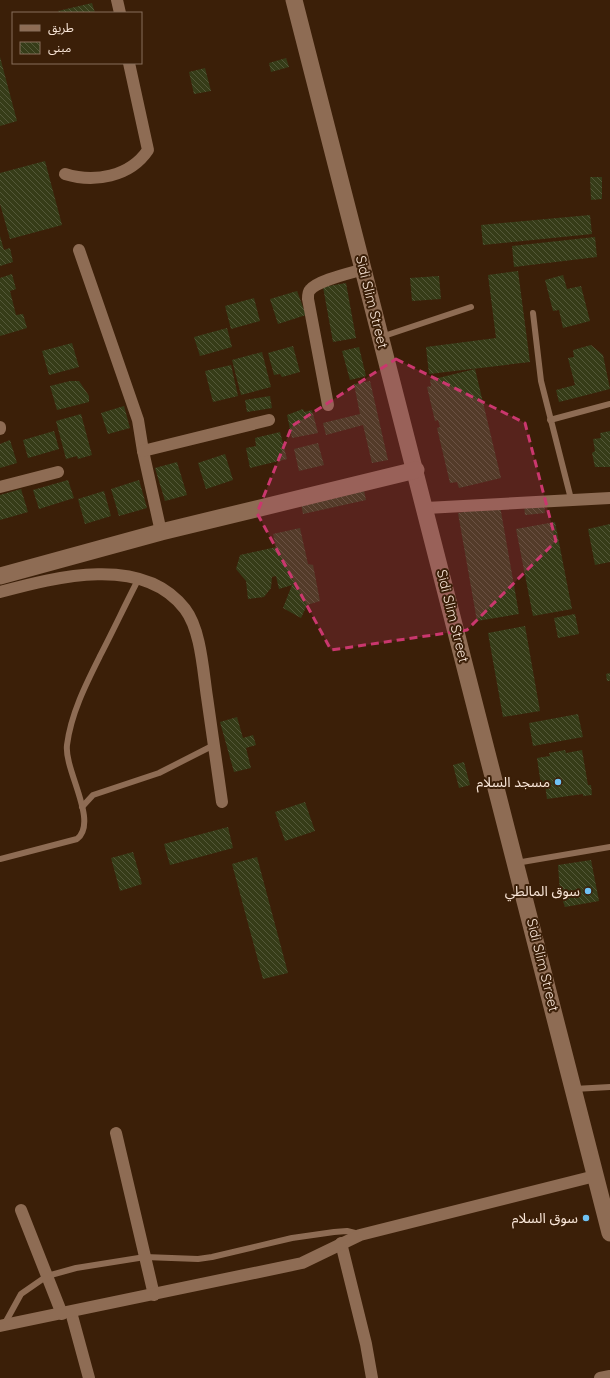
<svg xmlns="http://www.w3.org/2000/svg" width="610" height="1378" font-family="Quicksand,'Noto Sans Arabic',sans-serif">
<defs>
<pattern id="building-back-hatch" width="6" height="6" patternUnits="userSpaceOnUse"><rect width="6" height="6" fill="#363c18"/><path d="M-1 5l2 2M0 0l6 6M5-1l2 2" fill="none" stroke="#545839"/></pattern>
</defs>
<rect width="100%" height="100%" fill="#3b1f08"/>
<g fill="url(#building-back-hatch)">
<path d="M92 3 95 13H59L58 11Z"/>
<path d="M0 57 17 121 0 126Z"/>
<path d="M286 58 289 67 271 72 269 63Z"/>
<path d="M205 68 211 91 194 94 189 72Z"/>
<path d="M45 161 62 225 10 239 0 204V173Z"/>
<path d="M590 177H602V199L591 200Z"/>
<path d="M590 215 592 234 483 245 481 225Z"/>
<path d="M0 236 4 250 10 248 13 262 0 266Z"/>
<path d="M595 237 597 257 514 267 512 246Z"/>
<path d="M518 271 530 362 429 374 426 347 496 338 488 275Z"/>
<path d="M12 274 16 289 10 291 16 315 23 314 27 328 0 336V278Z"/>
<path d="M563 275 567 289 581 286 590 321 563 328 559 310 553 311 545 280Z"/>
<path d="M439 276 441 299 412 301 410 278Z"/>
<path d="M346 283 356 338 333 342 323 287Z"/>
<path d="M297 291 306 315 278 324 270 299Z"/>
<path d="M254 298 260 321 231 329 225 306Z"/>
<path d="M227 328 232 347 200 356 194 337Z"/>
<path d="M72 343 79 367 49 375 42 351Z"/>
<path d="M591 345 603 355 610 389 559 402 556 390 575 385 568 358 574 357 573 350Z"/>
<path d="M293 346 300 372 282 377 280 374 274 375 268 353Z"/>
<path d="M359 347 366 376 350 380 342 351Z"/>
<path d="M262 352 271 387 241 395 232 360Z"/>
<path d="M231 365 238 396 213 402 205 371Z"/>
<path d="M475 369 501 478 459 488 457 482 450 483 437 428 440 427 438 420 435 421 427 387 431 386 430 380Z"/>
<path d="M70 381H79L89 396V402L57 410 50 386Z"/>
<path d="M370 381 388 460 372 463 363 425 326 435 323 423 360 414 354 384Z"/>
<path d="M270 396 272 408 247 412 245 400Z"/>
<path d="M124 406 130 428 108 434 101 413Z"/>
<path d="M303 409 304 412 312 410 318 433 292 438 287 415Z"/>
<path d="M81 414 92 455 78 459 77 456 66 459 56 421Z"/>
<path d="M54 431 59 449 28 458 23 440Z"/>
<path d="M610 431V467H595L592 453 595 451 593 439 601 438 600 433Z"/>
<path d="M280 432 287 459 250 468 246 448 256 446 255 438Z"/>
<path d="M10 440 17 463 0 468V444Z"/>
<path d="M318 443 324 465 299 471 294 449Z"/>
<path d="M225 454 233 480 206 489 198 463Z"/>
<path d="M177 462 187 495 165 501 155 468Z"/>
<path d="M68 480 74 498 39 509 33 490Z"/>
<path d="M139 480 147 508 119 516 111 489Z"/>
<path d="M363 486 366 500 303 514 301 503Z"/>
<path d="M21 489 28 512 0 520V495Z"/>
<path d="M104 491 111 516 85 524 78 499Z"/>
<path d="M544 503 545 513 525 515 524 504Z"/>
<path d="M500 506 519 614 477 621 458 513Z"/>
<path d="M555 522 572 609 533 616 516 529Z"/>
<path d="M610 524V562L595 565 588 529Z"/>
<path d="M300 528 308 564 313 565 320 601 307 605 301 618 283 608 292 585 279 589 276 576 272 577 271 588 264 597 248 599 246 581 236 569 240 555 276 547 273 534Z"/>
<path d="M575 614 579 634 558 638 554 618Z"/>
<path d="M525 626 540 711 503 717 488 633Z"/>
<path d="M610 673V681H607L606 674Z"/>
<path d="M578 714 583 737 533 746 529 723Z"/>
<path d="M237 717 243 738 253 735 256 745 246 748 251 768 234 772 220 722Z"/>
<path d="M565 750 566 753 582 750 588 785H591L592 795 583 796V794L547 799 545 785H541L537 758 550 756 549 753Z"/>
<path d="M464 762 470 785 459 788 453 765Z"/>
<path d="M305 802 315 831 285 841 275 812Z"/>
<path d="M228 827 233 848 170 865 164 844Z"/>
<path d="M133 852 142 884 120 891 111 858Z"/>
<path d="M257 857 288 973 263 979 232 864Z"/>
<path d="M591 860 599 901 565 907 560 893 558 865Z"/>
</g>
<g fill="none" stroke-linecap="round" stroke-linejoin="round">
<g stroke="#8e6c54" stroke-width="6">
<path d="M533 313 541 381 571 499"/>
<path d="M381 337 471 307"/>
<path d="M550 420 610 404"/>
<path d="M82 807 93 795 159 773 214 745"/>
<path d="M0 859 77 839C99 822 64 770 67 745 71 713 87 682 101 654 114 629 126 603 139 578"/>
<path d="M516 863 610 847"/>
<path d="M574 1089 610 1087"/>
<path d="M4 1325 21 1294 47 1276 76 1268 145 1257 198 1259 212 1257 292 1238 334 1232 347 1231 359 1234"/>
</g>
<g stroke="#8e6c54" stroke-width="12">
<path d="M117 0 120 13"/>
<path d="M65 174C94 183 130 177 148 150L129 63"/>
<path d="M79 250 138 420 143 451 161 532"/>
<path d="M328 405 308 299C308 296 308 292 310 290 318 280 351 273 364 269"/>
<path d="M0 427V429"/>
<path d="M143 451 269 420"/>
<path d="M0 487 58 472"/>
<path d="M426 508 610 498"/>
<path d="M0 592C56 577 143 554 185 609 201 630 203 671 207 697 212 732 217 767 222 802"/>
<path d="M116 1133 154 1295"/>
<path d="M21 1210 62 1314"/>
<path d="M341 1243 366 1344 372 1378"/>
<path d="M71 1312 89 1378"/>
<path d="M0 1326 302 1263 360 1235 595 1176"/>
<path d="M600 1378 610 1376"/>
</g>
<g stroke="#8e6c54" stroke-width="17">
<path d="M294 0 610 1233"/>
<path d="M0 576 161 532 416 470"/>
</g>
</g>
<path fill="#ca376e" fill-opacity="0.2" stroke="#ca376e" stroke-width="3" stroke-dasharray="8 5" stroke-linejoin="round" d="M396 359 525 423 556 541 467 630 331 650 257 513 292 426Z"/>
<g fill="#6fc2f4" stroke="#3b1f08" stroke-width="1.5">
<circle cx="558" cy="782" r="4"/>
<circle cx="588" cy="891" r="4"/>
<circle cx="586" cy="1218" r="4"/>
</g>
<g text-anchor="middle" stroke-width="4" stroke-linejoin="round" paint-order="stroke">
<g font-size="14" fill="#f9e6d8" stroke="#3b1f08">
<text transform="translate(372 302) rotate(76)" y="5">Sidi Slim Street</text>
<text transform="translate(453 616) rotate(76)" y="5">Sidi Slim Street</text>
<text transform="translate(543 965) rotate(76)" y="5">Sidi Slim Street</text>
</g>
<g font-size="14" fill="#f9e6d8" stroke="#3b1f08" text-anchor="end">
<text x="550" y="787">مسجد السلام</text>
<text x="580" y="896">سوق المالطي</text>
<text x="578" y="1223">سوق السلام</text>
</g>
</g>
<rect x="12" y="12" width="130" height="52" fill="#3b1f08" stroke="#876f5b"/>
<rect x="20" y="25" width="20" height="6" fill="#8e6c54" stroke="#876f5b"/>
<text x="48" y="32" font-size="12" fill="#f9e6d8">طريق</text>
<rect x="20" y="42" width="20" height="12" fill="url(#building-back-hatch)" stroke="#876f5b"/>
<text x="48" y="52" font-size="12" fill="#f9e6d8">مبنى</text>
</svg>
